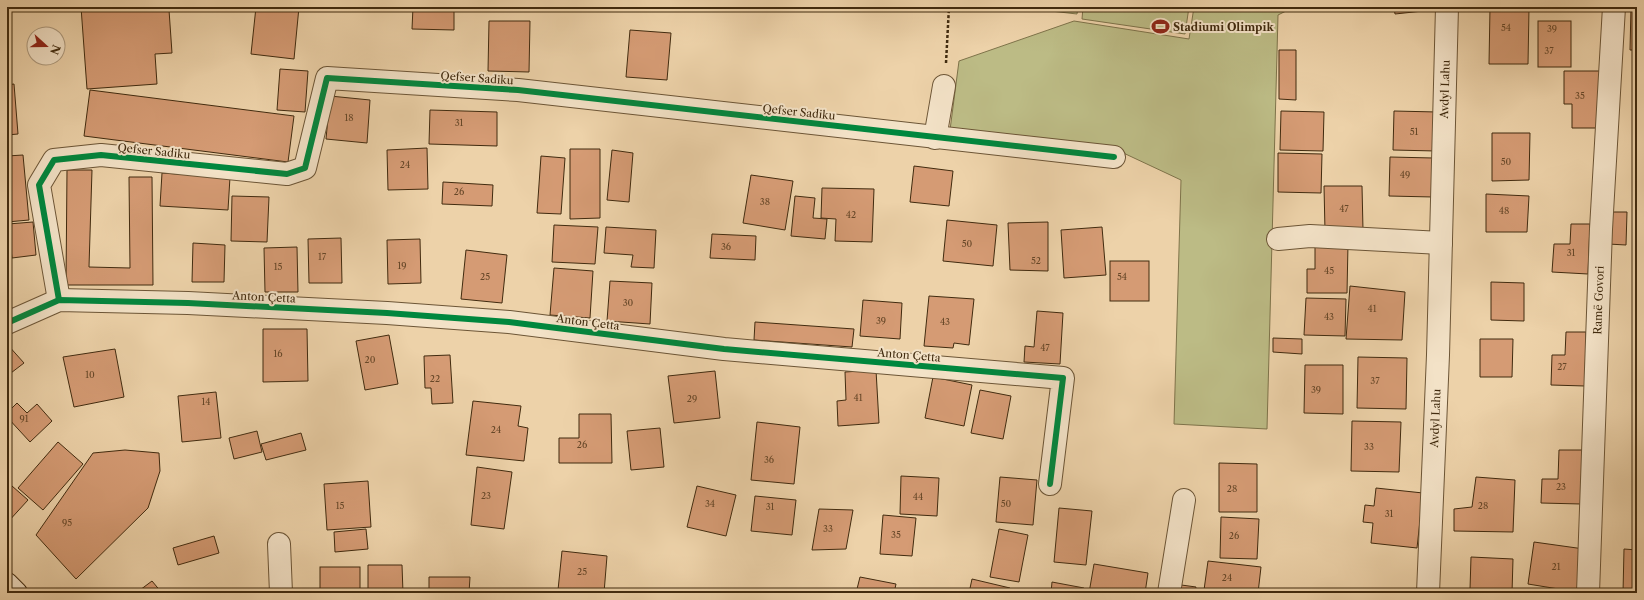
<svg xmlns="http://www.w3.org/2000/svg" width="1644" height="600" font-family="'Libre Caslon Text',serif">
<rect width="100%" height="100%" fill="#edd2a9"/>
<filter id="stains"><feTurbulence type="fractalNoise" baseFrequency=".005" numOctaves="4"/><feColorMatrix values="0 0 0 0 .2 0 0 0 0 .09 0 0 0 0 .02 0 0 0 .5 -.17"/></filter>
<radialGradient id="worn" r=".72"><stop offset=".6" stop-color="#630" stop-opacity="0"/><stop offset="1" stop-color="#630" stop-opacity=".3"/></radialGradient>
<g fill="#bcbb85" stroke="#7e734a">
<path d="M1016 7H1078L1077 14Z"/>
<path d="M1083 7H1189L1185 34 1082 19Z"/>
<path d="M1194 7H1294L1278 15 1267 429 1174 424 1181 180 1117 150 950 130 959 61 1074 21 1189 39Z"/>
</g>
<g fill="#d59b74" stroke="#412b0f">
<path d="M81 7H152V11L169 10 172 53 155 54 157 84 87 89Z"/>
<path d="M256 7H299L294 59 251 54Z"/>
<path d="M413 7H454V30L412 29Z"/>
<path d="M1394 7H1432V10L1395 14Z"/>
<path d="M1631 7H1637V50H1630Z"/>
<path d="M1490 8H1529L1528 64H1489Z"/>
<path d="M489 21H530L529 72 488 71Z"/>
<rect x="1538" y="21" width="33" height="46"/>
<path d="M630 30 671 33 667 80 626 77Z"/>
<path d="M1279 50H1296V100L1279 99Z"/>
<path d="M280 69 308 71 305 112 277 110Z"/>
<path d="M1564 71H1602L1601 128H1572V104H1564Z"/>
<path d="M14 84 18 134 7 135V85Z"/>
<path d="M90 90 294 116 288 162 84 136Z"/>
<path d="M330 96 370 100 367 143 326 139Z"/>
<path d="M430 110 497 112V146L429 144Z"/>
<path d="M1281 111 1324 112 1323 151 1280 150Z"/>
<path d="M1394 111 1437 112 1436 151 1393 150Z"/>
<path d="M1492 133H1530L1529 180 1492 181Z"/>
<path d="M427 148 428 189 388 190 387 150Z"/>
<path d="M570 149H600V218L570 219Z"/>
<path d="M612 150 633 153 629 202 607 200Z"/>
<path d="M1278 153 1322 154 1321 193 1278 192Z"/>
<path d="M23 155 29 220 7 222V156Z"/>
<path d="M541 156 565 158 561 214 537 213Z"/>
<path d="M1390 157 1433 158V197L1389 196Z"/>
<path d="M914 166 953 171 949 206 910 202Z"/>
<path d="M67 170H92L89 267 130 268 129 177H152L153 285H66Z"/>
<path d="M162 173 230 177 228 210 160 206Z"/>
<path d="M751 175 793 181 785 230 743 223Z"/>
<path d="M443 182 493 185 492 206 442 204Z"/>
<path d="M1324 186H1362L1363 230 1325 231Z"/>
<path d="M822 188 874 189 872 242 835 241 836 219 821 218Z"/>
<path d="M1486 194 1529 196 1527 232H1486Z"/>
<path d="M232 196 269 197 267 242 231 241Z"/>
<path d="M795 196 815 198 813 218 827 219 825 239 791 236Z"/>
<path d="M1609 212H1627L1626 245 1608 244Z"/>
<path d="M947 220 997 225 993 266 943 261Z"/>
<path d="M33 222 36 255 12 258 8 224Z"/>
<path d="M1048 222V271L1010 270 1008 223Z"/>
<path d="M1571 224H1590L1588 274 1552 272 1554 244H1570Z"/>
<path d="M554 225 598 227 595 264 552 262Z"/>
<path d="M606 227 656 230 654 268 631 267 633 255 604 253Z"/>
<path d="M1102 227 1106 275 1064 278 1061 230Z"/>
<path d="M712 234 756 236 755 260 710 258Z"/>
<path d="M341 238 342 283H309L308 239Z"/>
<path d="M420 239 421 283 388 284 387 240Z"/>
<path d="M193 243 225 245 224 282H192Z"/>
<path d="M1315 244H1348L1347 293H1307V269H1315Z"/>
<path d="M297 247 298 292H265L264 248Z"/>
<path d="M466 250 507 255 502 303 461 299Z"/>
<rect x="1110" y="261" width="39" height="40"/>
<path d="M554 268 593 271 590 318 550 315Z"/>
<path d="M610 281 652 283 650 324 607 321Z"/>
<path d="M1491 282 1524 283V321L1491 320Z"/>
<path d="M1350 286 1405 292 1402 340 1346 339Z"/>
<path d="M929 296 974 299 969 345 954 343 953 348 924 346Z"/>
<path d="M1306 298 1346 299 1345 336 1304 335Z"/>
<path d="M863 300 902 303 900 339 860 336Z"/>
<path d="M1037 311 1063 313 1060 364 1024 362 1025 346 1034 347Z"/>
<path d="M755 322 854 329 852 347 754 340Z"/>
<path d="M263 329H307L308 381 263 382Z"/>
<path d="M1566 332H1586L1585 386 1551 385 1552 355H1565Z"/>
<path d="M389 335 398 384 365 390 356 341Z"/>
<path d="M1273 338 1302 339V354L1273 352Z"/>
<path d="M1480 339H1513L1512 377H1480Z"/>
<path d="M7 344 24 363 7 376Z"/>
<path d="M115 349 124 397 74 407 63 357Z"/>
<path d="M450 355 453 403 432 404 431 388H425L424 356Z"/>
<path d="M1358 357 1407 358 1406 409 1357 408Z"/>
<path d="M1305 365H1343V414L1304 413Z"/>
<path d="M876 370 879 423 838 426 837 401 846 400 845 372Z"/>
<path d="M715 371 720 418 674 423 668 376Z"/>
<path d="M933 377 972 385 964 426 925 418Z"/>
<path d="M980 390 1011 396 1003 439 971 433Z"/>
<path d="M216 392 221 438 182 442 178 396Z"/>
<path d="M473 401 521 406 518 426 528 428 524 461 466 455Z"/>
<path d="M17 403 27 413 37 404 52 421 30 442 7 417V413Z"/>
<path d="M579 414H611L612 463H559V438H579Z"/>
<path d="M1352 421 1401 422 1399 472 1351 471Z"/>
<path d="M757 422 800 427 794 484 751 480Z"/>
<path d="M660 428 664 467 631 470 627 431Z"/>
<path d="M257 431 262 452 234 459 229 438Z"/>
<path d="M301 433 306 450 266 460 261 444Z"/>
<path d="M58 442 83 464 43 510 18 488Z"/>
<path d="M125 450 159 453 160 471 148 508 76 579 36 535 93 453Z"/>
<path d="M1559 450H1582L1581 504 1541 503 1542 479H1558Z"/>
<path d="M1219 463 1257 464V512H1219Z"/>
<path d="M477 467 512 472 504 529 471 525Z"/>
<path d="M901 476 939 478 937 516 900 514Z"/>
<path d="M1000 477 1037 480 1033 525 996 522Z"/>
<path d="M1476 477 1515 480 1513 532 1454 531V509L1472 507Z"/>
<path d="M368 481 371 527 327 530 324 484Z"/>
<path d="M12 486 28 500 7 523V492Z"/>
<path d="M697 486 736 495 726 536 687 527Z"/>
<path d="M1376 488 1423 493 1417 548 1371 543 1373 523 1363 522 1365 505 1374 506Z"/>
<path d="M755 496 796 500 792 535 751 531Z"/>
<path d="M1059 508 1092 511 1086 565 1054 562Z"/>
<path d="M819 509 853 510 846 549 812 550Z"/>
<path d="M883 515 916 518 912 556 880 554Z"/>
<path d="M1221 517 1259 519 1257 559 1220 558Z"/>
<path d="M366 529 368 549 335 552 334 532Z"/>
<path d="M999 529 1028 535 1019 582 990 577Z"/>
<path d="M214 536 219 553 178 565 173 548Z"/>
<path d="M1534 542 1584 549 1577 592 1528 584Z"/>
<path d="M1624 549 1637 550V593H1623Z"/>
<path d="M562 551 607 556 604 593H584L558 590Z"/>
<path d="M1471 557 1513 559 1512 593H1479V589H1470Z"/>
<path d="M1208 561 1261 567 1258 593H1232L1204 590Z"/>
<path d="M1094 564 1148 573 1145 593H1089Z"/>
<path d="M368 565H402L403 593H368Z"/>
<rect x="320" y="567" width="40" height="26"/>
<path d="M429 577H470L469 593H429Z"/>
<path d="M860 577 896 584 894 593H856Z"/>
<path d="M972 579 1010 588 1009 593H969Z"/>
<path d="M152 581 162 593H136Z"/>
<path d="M1052 582 1084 588 1083 593H1051Z"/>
<path d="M1174 584 1196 587 1195 593H1172Z"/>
</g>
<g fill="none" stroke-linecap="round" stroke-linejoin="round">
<defs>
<g id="minor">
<path d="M935 138 944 86"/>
<path d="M1278 239 1310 236 1441 243"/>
<path d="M59 300 39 185 54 160 101 155 287 174 305 168 327 78 518 90 1114 157"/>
<path d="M7 323 59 300 188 303 387 313 509 322 724 349 1063 378 1050 484"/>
<path d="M279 544 281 593"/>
<path d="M1169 593 1184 500"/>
<path id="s1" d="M1428 593 1438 355 1447 7"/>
<path id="s2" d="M1588 593 1601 229 1614 7"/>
</g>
<path id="secondary" d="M7 584 16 593"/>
</defs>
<use href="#minor" stroke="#6c5536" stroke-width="24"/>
<use href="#secondary" stroke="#412b0f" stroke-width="24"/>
<path stroke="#412b0f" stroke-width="2.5" stroke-dasharray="3 2" stroke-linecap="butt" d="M946 63 949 7"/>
<use href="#minor" stroke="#f3e2c7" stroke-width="22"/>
<use href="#secondary" stroke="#f3e2c7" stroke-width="22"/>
<defs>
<g id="cycleway">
<path d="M59 300 39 185 54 160 101 155 287 174 305 168 327 78 518 90 1114 157"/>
<path d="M7 323 59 300 188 303 387 313 509 322 724 349 1063 378 1050 484"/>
</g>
</defs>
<use href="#cycleway" stroke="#f3e2c7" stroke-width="8"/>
<use href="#cycleway" stroke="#00873e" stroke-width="6"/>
</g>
<defs>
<symbol id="stadium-bare" viewBox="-9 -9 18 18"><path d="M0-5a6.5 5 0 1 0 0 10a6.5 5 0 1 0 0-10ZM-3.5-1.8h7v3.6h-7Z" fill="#8f2418" stroke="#f3e2c7" stroke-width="2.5" paint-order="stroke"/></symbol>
</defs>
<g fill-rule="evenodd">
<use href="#stadium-bare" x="1148" y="14" width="25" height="25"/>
</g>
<g text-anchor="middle" stroke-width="4" stroke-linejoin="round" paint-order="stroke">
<g font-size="9" fill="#664728">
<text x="1506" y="31">54</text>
<text x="1552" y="32">39</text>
<text x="1549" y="54">37</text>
<text x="1580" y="99">35</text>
<text x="349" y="121">18</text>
<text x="459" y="126">31</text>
<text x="1414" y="135">51</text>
<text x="1506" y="165">50</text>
<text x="405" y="168">24</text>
<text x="1405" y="178">49</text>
<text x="459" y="195">26</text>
<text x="765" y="205">38</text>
<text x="1344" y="212">47</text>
<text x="1504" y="214">48</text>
<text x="851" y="218">42</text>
<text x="967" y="247">50</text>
<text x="726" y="250">36</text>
<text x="1571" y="256">31</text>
<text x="322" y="260">17</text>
<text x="1036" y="264">52</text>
<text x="402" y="269">19</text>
<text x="278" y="270">15</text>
<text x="1329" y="274">45</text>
<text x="485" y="280">25</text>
<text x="1122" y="280">54</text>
<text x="628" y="306">30</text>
<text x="1372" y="312">41</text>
<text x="1329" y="320">43</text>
<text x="881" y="324">39</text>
<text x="945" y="325">43</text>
<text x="1045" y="351">47</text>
<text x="278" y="357">16</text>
<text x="370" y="363">20</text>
<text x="1562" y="370">27</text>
<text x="90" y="378">10</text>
<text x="435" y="382">22</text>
<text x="1375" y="384">37</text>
<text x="1316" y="393">39</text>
<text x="858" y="401">41</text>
<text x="692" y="402">29</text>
<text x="206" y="405">14</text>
<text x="24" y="422">91</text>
<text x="496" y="433">24</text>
<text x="582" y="448">26</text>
<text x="1369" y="450">33</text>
<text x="769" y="463">36</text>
<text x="1561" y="490">23</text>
<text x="1232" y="492">28</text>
<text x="486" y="499">23</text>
<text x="918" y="500">44</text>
<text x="710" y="507">34</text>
<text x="1006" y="507">50</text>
<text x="340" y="509">15</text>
<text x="1483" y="509">28</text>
<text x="770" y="510">31</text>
<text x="1389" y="517">31</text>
<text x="67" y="526">95</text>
<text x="828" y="532">33</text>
<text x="896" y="538">35</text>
<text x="1234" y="539">26</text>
<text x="1556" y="570">21</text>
<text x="582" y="575">25</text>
<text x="1227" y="581">24</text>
</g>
<g font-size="11" font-weight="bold" fill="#412b0f" stroke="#f3e2c7" text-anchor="start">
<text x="1173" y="31">Stadiumi Olimpik</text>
</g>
<g font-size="11" fill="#412b0f" stroke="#f3e2c7">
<text transform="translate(477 78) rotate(4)" y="4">Qefser Sadiku</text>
<text dy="4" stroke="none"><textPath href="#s1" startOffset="504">Avdyl Lahu</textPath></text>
<text transform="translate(799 112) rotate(6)" y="4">Qefser Sadiku</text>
<text transform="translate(154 151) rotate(6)" y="4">Qefser Sadiku</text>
<text transform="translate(264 297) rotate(3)" y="4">Anton Çetta</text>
<text dy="4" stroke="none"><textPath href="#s2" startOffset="293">Ramë Govori</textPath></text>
<text transform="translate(588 322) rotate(7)" y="4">Anton Çetta</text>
<text transform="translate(909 355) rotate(5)" y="4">Anton Çetta</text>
<text dy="4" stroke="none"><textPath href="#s1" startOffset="175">Avdyl Lahu</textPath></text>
</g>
</g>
<rect width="1644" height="600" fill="none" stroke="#edd2a9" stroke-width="24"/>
<rect x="8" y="8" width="1628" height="584" fill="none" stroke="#412b0f" stroke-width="2"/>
<rect x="12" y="12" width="1620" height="576" fill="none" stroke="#412b0f"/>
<g transform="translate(46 46) rotate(111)"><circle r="19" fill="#f3e2c7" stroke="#ac997d"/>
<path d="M0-3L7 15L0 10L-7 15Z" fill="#8f2418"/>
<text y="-6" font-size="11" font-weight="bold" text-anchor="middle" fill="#412b0f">N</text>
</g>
<rect width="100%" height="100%" filter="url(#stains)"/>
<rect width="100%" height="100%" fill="url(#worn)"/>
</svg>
